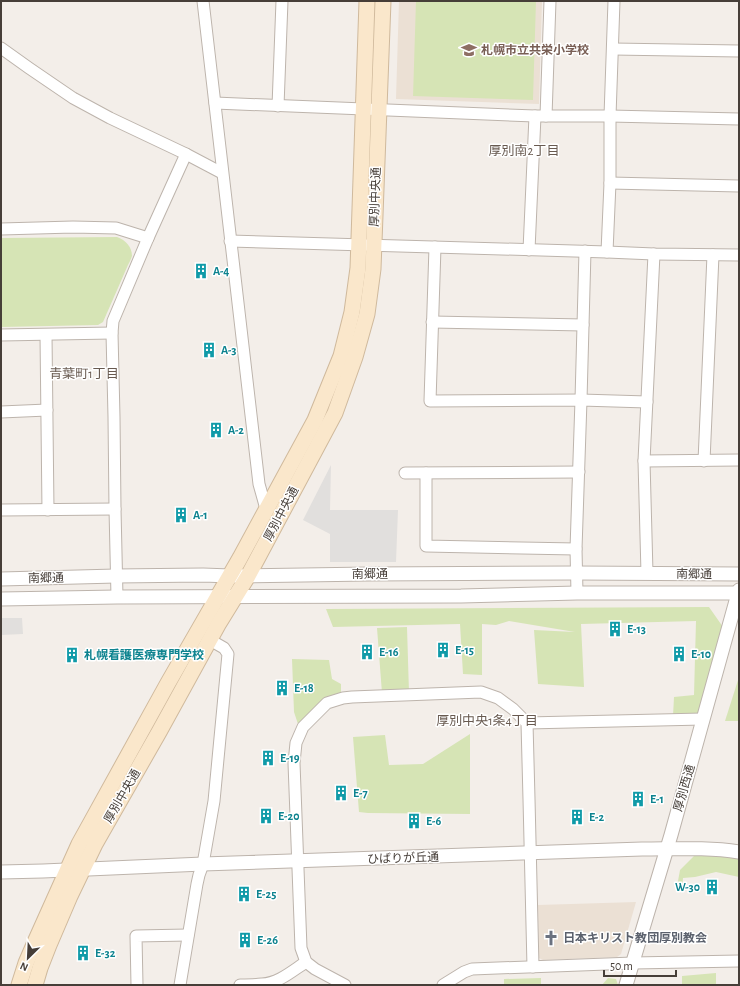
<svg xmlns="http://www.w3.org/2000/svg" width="740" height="986" font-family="'Alegreya Sans','Noto Sans JP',sans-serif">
<rect width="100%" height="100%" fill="#f3eee9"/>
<g fill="#ebe0d4">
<path d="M399 1H542L539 104 396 99Z"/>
<path d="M636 902 621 954 617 957 543 960 539 958 538 905Z"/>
</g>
<g fill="#d6e4b5">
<path d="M416 1H536L533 100 413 96Z"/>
<path d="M117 237C125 240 132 246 132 256 131 259 129 263 128 265L103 322 98 325 1 327V238Z"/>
<path d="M709 607 723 627 700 716H673L674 697 694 695 696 621 581 624 584 687 538 684 534 630 575 632 509 621 496 625 482 624V675L463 674 460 624 333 627 326 609Z"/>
<path d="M407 627 409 693H382L377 628Z"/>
<path d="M292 659 329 660 332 679 341 684V696L299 727 294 712Z"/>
<path d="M739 677V721H725Z"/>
<path d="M470 734V814L368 813 359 812 353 737 385 735 389 765 423 764Z"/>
<path d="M694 856H725L739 858V877L716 872 695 877 683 878 682 889 676 892 680 870Z"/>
<path d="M716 973V985H682V976Z"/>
<path d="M541 978V985H504V979Z"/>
<path d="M608 978 616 979 618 985H602Z"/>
</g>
<g fill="#e1dfdd">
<path d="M331 465 330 510H398L396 562H330V534L303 520Z"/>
<path d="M1 618H22L23 634 1 635Z"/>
</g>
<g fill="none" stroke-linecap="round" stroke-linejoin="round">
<defs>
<g id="minor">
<path d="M203 1 259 484 266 509"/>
<path d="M1 48 29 68 73 98 110 118 186 154 222 173"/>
<path d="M613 49 739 51"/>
<path d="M215 103 535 116H610L739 119"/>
<path d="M278 106 282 1"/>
<path d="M546 116 550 1"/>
<path d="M610 183 739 186"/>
<path d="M1 229 73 227 116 228 148 238"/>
<path d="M230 241 607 252 654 254 739 255"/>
<path d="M435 247 430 401 581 400 647 402"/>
<path d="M529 250 535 116"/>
<path d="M607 252 610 183V116L614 1"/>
<path d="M432 322 583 325"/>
<path d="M1 335 112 333"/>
<path d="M46 335 48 510"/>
<path d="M1 412 47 410"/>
<path d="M644 461 739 460"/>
<path d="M704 461 713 255"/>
<path d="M405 473 579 472"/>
<path d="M426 473V546L576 549"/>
<path d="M1 510 115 509"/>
<path d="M647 573 644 461 654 254"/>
<path d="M577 593 576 549 581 400 585 251"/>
<path d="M117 597 115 509 114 417 112 333 113 321 148 238 186 154"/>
<path d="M527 723 703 719"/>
<path d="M137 985 136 936 188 935"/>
<path d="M180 985 197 884 199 875 203 864 214 801 228 654 224 648 210 640"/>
<path d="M240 985C247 985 255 985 262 984 279 983 292 971 306 962"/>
<path d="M345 985 315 969 306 962 301 948 294 763 296 743 303 727 327 703 343 698 352 697 481 692 498 698 513 709 527 723 529 799 533 967"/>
<path d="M443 985 464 972 472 969 633 963 739 961"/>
</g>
<g id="tertiary">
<path d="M1 579 116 576 203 575 230 576 369 574 576 573 739 574"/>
<path d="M1 599 117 597 461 596 577 593H739"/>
<path d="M1 872 43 871 203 864 642 849C675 849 707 847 739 852"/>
<path d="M626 985 671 835 739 590"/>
</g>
<g id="secondary">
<path d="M19 985 26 963 36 940 79 844 168 683 240 558 315 420 341 356 352 312 358 268 367 1"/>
<path d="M35 985 40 968 49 945 70 896 95 844 159 732 219 623 248 576 335 413 355 357 367 314 373 269 383 1"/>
</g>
</defs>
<use href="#minor" stroke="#bdb4ac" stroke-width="13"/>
<use href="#tertiary" stroke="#bdb4ac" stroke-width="15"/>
<use href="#secondary" stroke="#cfb99c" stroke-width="17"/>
<use href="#minor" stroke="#fff" stroke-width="11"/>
<use href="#tertiary" stroke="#fff" stroke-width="13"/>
<use href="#secondary" stroke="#fae7cb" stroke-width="15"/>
</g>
<defs>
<symbol id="school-bare" viewBox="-9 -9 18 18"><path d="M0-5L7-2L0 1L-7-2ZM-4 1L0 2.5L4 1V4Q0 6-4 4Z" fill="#8d6e63" stroke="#fff" stroke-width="2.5" paint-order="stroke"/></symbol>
<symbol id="building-bare" viewBox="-9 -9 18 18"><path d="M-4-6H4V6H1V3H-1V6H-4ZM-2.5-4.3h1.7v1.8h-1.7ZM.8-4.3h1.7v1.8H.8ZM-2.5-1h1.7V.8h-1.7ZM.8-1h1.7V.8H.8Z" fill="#0f9aa8" stroke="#fff" stroke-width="2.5" paint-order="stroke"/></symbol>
<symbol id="church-bare" viewBox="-9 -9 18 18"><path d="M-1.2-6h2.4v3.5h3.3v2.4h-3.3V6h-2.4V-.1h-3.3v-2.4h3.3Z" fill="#6b7280" stroke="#fff" stroke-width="2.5" paint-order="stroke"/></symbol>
</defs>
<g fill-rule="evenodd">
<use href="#school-bare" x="458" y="39" width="22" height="22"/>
<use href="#building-bare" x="190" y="260" width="22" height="22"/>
<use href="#building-bare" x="198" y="339" width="22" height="22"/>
<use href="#building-bare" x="205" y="419" width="22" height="22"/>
<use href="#building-bare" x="170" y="504" width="22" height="22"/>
<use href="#building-bare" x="604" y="618" width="22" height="22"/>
<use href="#building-bare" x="432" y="639" width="22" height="22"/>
<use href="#building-bare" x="356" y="641" width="22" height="22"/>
<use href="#building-bare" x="668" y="643" width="22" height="22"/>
<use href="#building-bare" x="61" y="644" width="22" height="22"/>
<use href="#building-bare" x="271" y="677" width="22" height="22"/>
<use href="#building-bare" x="257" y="747" width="22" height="22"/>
<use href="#building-bare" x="330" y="782" width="22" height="22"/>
<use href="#building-bare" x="627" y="788" width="22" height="22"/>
<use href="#building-bare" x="255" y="805" width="22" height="22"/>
<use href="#building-bare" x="566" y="806" width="22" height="22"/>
<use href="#building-bare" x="403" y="810" width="22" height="22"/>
<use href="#building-bare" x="701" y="876" width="22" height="22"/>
<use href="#building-bare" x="233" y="883" width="22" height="22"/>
<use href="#church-bare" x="540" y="927" width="22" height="22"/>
<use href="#building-bare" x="234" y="929" width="22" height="22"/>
<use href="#building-bare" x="72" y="942" width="22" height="22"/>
</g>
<g text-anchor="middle" stroke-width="3" stroke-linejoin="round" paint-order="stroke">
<g font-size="12" font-weight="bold" fill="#785e54" stroke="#fff" text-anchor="start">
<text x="481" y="54">札幌市立共栄小学校</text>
</g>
<g font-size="12" fill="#463e38" stroke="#fff">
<text transform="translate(375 197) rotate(-88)" y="4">厚別中央通</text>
<text transform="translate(281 514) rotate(-62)" y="4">厚別中央通</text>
<text x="370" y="578">南郷通</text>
<text transform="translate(694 574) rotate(1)" y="4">南郷通</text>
<text transform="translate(46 578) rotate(-1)" y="4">南郷通</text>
<text transform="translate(684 788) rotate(-74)" y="4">厚別西通</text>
<text transform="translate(122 796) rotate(-60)" y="4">厚別中央通</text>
<text transform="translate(403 858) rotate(-2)" y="4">ひばりが丘通</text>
</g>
<g font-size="12" font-weight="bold" fill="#0d838f" stroke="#fff" text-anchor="start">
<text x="213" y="275">A-4</text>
<text x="221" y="354">A-3</text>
<text x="228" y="434">A-2</text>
<text x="193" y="519">A-1</text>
<text x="627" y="633">E-13</text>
<text x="455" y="654">E-15</text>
<text x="379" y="656">E-16</text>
<text x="691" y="658">E-10</text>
<text x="84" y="659">札幌看護医療専門学校</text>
<text x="294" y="692">E-18</text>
<text x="280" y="762">E-19</text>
<text x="353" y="797">E-7</text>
<text x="650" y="803">E-1</text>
<text x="278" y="820">E-20</text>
<text x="589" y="821">E-2</text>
<text x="426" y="825">E-6</text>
<text x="700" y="891" text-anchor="end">W-30</text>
<text x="256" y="898">E-25</text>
<text x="257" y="944">E-26</text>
<text x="95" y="957">E-32</text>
</g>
<g font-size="12" font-weight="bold" fill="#5b616d" stroke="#fff" text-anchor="start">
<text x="563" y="942">日本キリスト教団厚別教会</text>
</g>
<g font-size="13" fill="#685a50" stroke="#fff">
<text x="524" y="155">厚別南2丁目</text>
<text x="84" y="378">青葉町1丁目</text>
<text x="487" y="725">厚別中央1条4丁目</text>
</g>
</g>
<rect width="740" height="986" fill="none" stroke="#463e38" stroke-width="4"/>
<g transform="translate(28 958) rotate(204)" stroke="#ffffff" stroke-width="3" paint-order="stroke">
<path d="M0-3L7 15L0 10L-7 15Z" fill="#463e38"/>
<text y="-6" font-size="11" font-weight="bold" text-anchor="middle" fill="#463e38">N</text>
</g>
<path d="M604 970v6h72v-6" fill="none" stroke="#463e38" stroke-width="2"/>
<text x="610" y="970" font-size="12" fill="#463e38" stroke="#ffffff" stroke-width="3" paint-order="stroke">50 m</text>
</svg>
